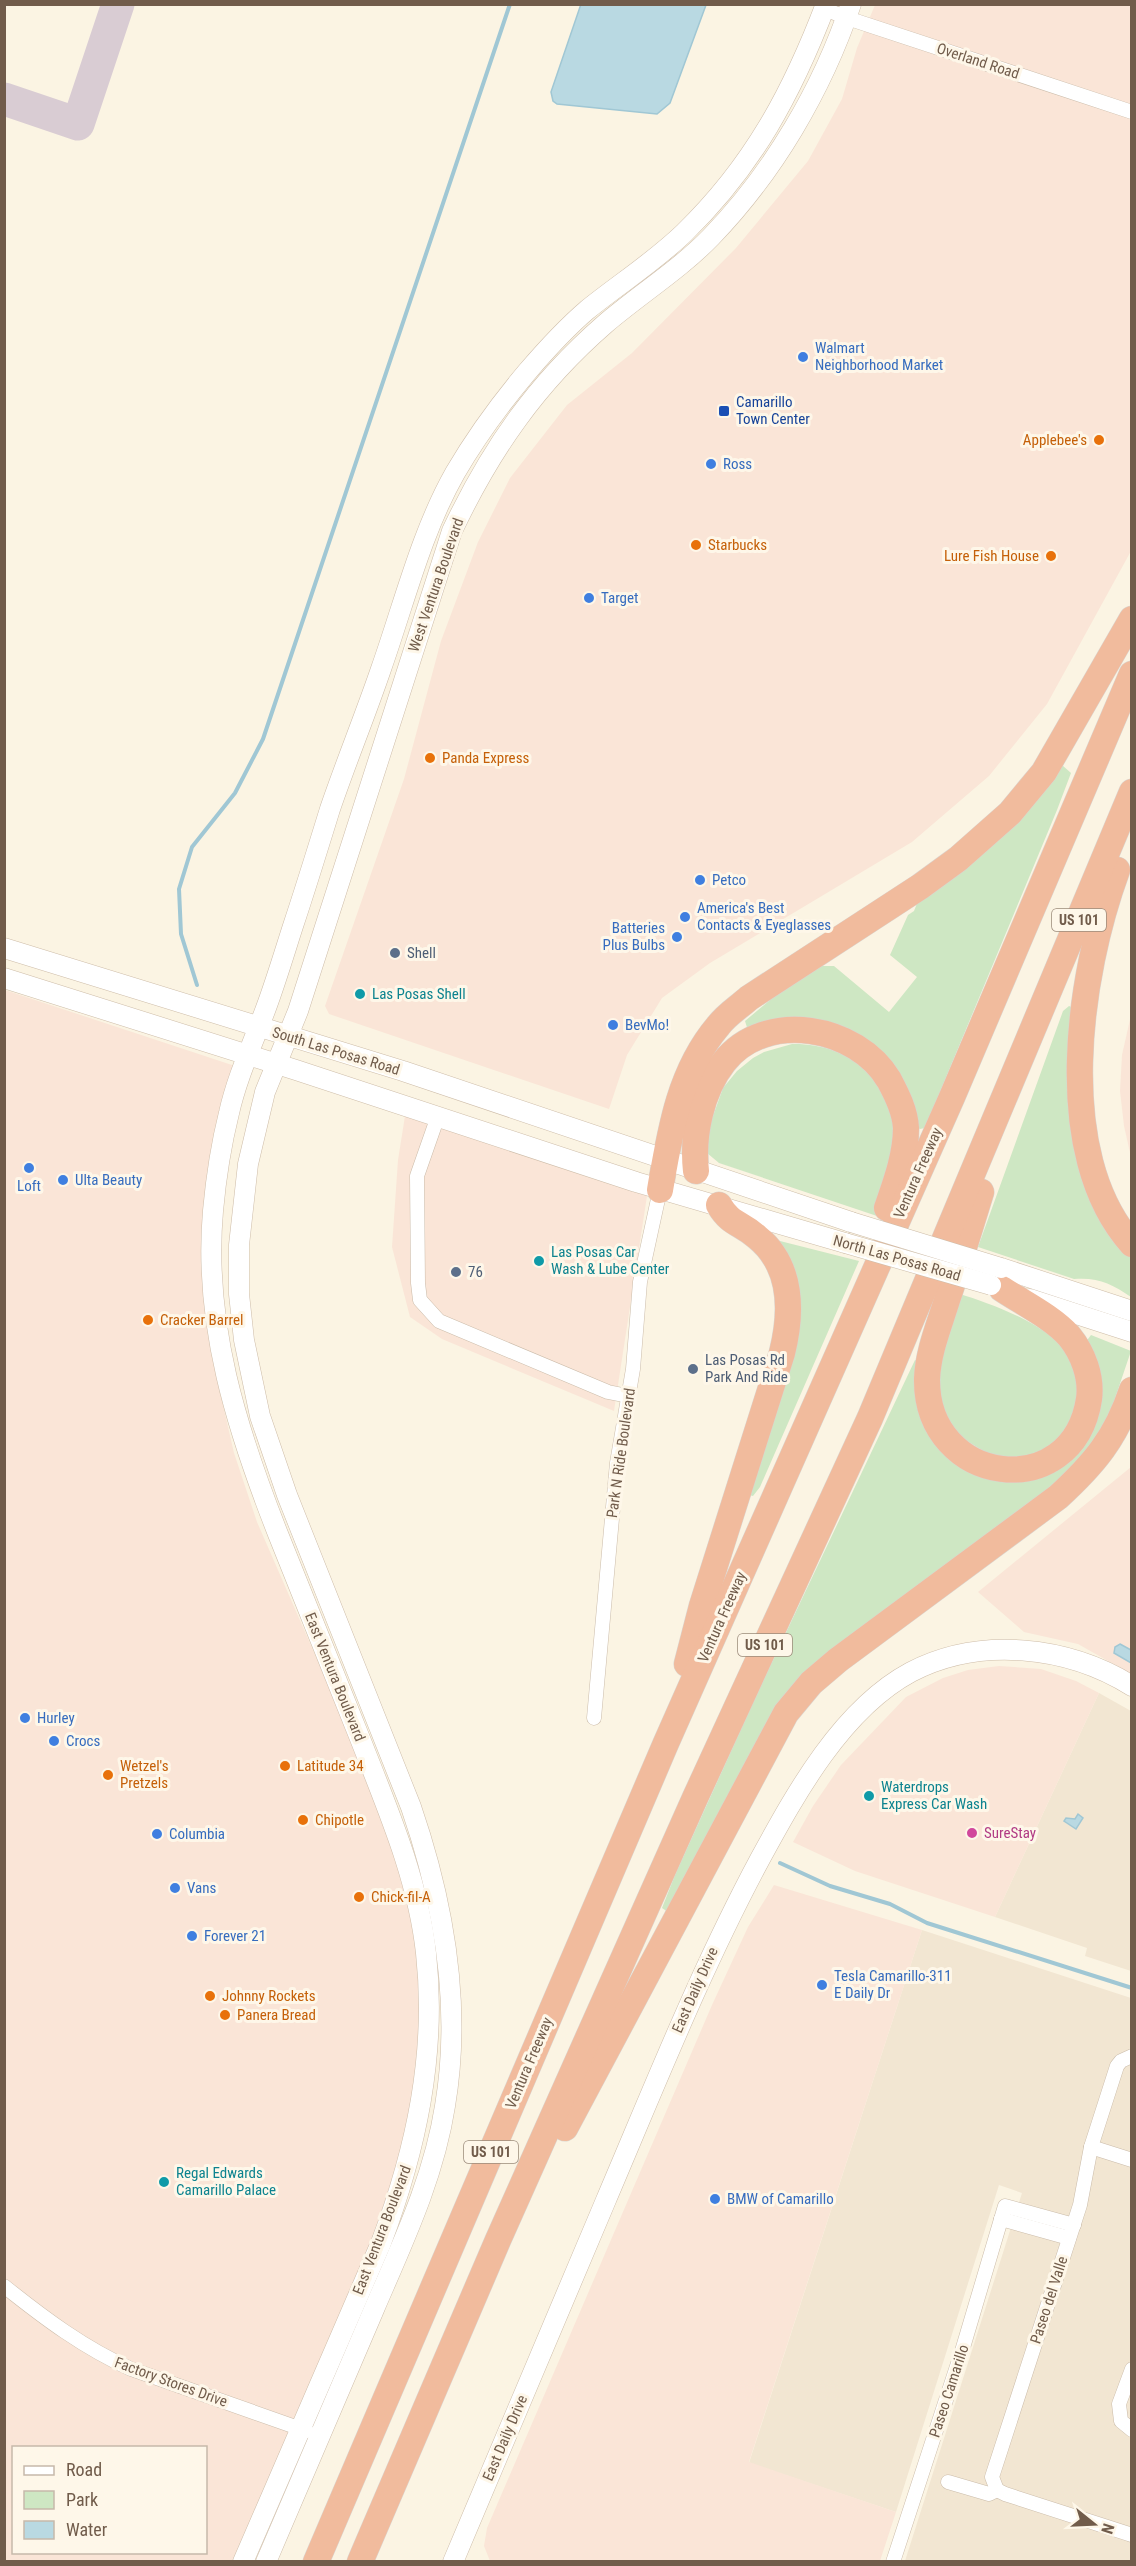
<svg xmlns="http://www.w3.org/2000/svg" width="1136" height="2566" font-family="'Roboto Condensed',sans-serif">
<rect width="100%" height="100%" fill="#fbf4e3"/>
<g fill="#f2e6d2">
<path d="M1099 1693 1131 1711V1971L1085 1956 1087 1948 995 1917Z"/>
<path d="M922 1930 1131 1998V2561H905L1022 2193 999 2185 896 2512 749 2463Z"/>
</g>
<g fill="#fae5d7" fill-rule="evenodd">
<path d="M875 5H1131V551L1047 704 989 776 912 842 710 963 662 998 627 1055 609 1109 329 1014 325 1006 404 779 441 641 478 542 510 478 567 405 632 353 736 248 808 161 842 99 857 48Z"/>
<path d="M5 990 235 1066 205 1244 212 1357 234 1453 257 1522 372 1785 398 1859 412 1921 421 1989 419 2058 410 2115 383 2215 236 2561 5 2562ZM14 2448H206V2552H14Z"/>
<path d="M1131 1015H1132L1131 1157 1124 1126 1120 1091 1122 1055Z"/>
<path d="M405 1116 647 1196 614 1411 442 1339 410 1317 392 1247 398 1160Z"/>
<path d="M1131 1467V1674L1078 1644 1024 1632 978 1592Z"/>
<path d="M999 1666 1041 1669 1076 1681 1099 1693 995 1917 855 1871 793 1842 813 1806 841 1765 906 1697 943 1678 968 1670Z"/>
<path d="M774 1885 922 1930 749 2462 896 2512 880 2561H490L484 2546 487 2528 712 2005 748 1927Z"/>
</g>
<g fill="#cee7c3">
<path d="M1062 765 1071 773 1057 810 925 1128 920 1129 911 1125 870 1049 750 1037 745 1021 776 995 821 966H834L889 1012 917 977 890 955 908 915 914 911 918 901Z"/>
<path d="M1069 1006 1074 1008 1075 1058 1128 1253 1131 1257V1297C1112 1284 1098 1277 1074 1279L978 1247 1063 1011Z"/>
<path d="M792 1044C850 1043 893 1080 896 1139 897 1154 882 1200 877 1216L719 1163 707 1153 704 1141 723 1088 737 1071 753 1058 764 1052Z"/>
<path d="M780 1241 859 1261 760 1487 753 1496 749 1495 781 1383 778 1249Z"/>
<path d="M960 1294C995 1305 1066 1330 1076 1370 1080 1383 1077 1402 1077 1416L1047 1452 998 1460 954 1433 939 1397 940 1355Z"/>
<path d="M1091 1335 1131 1351 1106 1425 1070 1472 829 1655 671 1914 662 1908 675 1875 756 1696 915 1360 923 1363 960 1462 1070 1455 1085 1343Z"/>
</g>
<g fill="#b9d9e2" stroke="#a0c7d4" stroke-width="1.5">
<path d="M581 4 706 5 670 103 657 114 557 104 553 101 551 92Z"/>
<path d="M1120 1644 1131 1650V1663L1114 1653 1115 1647Z"/>
<path d="M1078 1814 1083 1818 1076 1829 1064 1821 1066 1818 1075 1819Z"/>
</g>
<g fill="none" stroke-linecap="round" stroke-linejoin="round">
<g stroke="#a0c7d4" stroke-width="4">
<path d="M197 985 181 934 179 889 192 847 235 793 263 739 510 4"/>
<path d="M780 1863 830 1886 890 1904 927 1923 1132 1988"/>
</g>
<path stroke="#d9ccd3" stroke-width="33" d="M4 99 78 124 118 4"/>
<defs>
<g id="street">
<path d="M825 9 847 18 1132 112"/>
<path d="M438 1116 417 1176 418 1283 420 1300 439 1321 608 1392 628 1396"/>
<path d="M594 1718 617 1463 633 1369 640 1282 660 1190"/>
<path d="M1091 2147 1132 2160"/>
<path d="M1001 2219 1069 2238"/>
<path d="M4 2286C44 2318 84 2348 131 2369L307 2431"/>
<path d="M1132 2369 1119 2404 1121 2421 1132 2430"/>
<path d="M948 2482 989 2494 997 2490"/>
<path d="M997 2490 992 2477 1080 2205 1091 2147 1117 2066 1121 2061 1132 2056"/>
<path d="M997 2490 1005 2494 1132 2535"/>
<path d="M893 2562 962 2351 1005 2206 1074 2225"/>
</g>
<g id="secondary">
<path d="M4 948 403 1071 851 1222"/>
<path d="M4 978 296 1070 636 1182 845 1243"/>
<path d="M1001 1268 1132 1311"/>
<path d="M1030 1299 1132 1332"/>
<path d="M243 2562 381 2243C416 2150 437 2054 426 1953 418 1879 388 1810 361 1741 333 1672 306 1603 278 1534 237 1430 203 1324 213 1211 216 1178 221 1145 229 1113 237 1077 253 1043 266 1008 276 981 284 954 293 926 306 887 318 848 330 809 346 762 365 716 381 669 404 604 421 533 455 473 476 437 501 403 527 372 545 351 566 328 587 310 619 284 654 262 684 233 753 166 792 93 826 4"/>
<path d="M266 2562C303 2477 339 2392 375 2307 403 2242 434 2177 445 2106 462 2005 444 1903 411 1807L287 1495 260 1416 244 1340 239 1294V1245L248 1164 265 1092 298 1011 452 531C491 449 536 384 605 324 640 294 679 270 711 237 773 173 822 90 851 4"/>
<path d="M453 2562C504 2441 555 2320 606 2200 655 2085 701 1969 760 1859 796 1793 842 1709 911 1672 980 1636 1068 1646 1132 1686"/>
</g>
<g id="highway">
<path d="M1117 870C1079 973 1051 1154 1132 1244"/>
<path d="M696 1171C692 1136 701 1091 724 1062 766 1009 857 1026 889 1080 897 1095 905 1111 906 1128 906 1155 896 1182 887 1208"/>
<path d="M660 1190C670 1132 679 1072 718 1026 726 1015 739 1007 749 998L921 886 958 859 1010 813 1044 772 1132 619"/>
<path d="M981 1192C970 1228 959 1264 947 1300 939 1326 928 1352 927 1379 926 1486 1073 1505 1089 1399 1092 1377 1083 1353 1069 1336 1052 1317 1023 1303 1002 1289"/>
<path d="M687 1664 702 1606 782 1353C792 1313 793 1266 757 1237 740 1222 731 1225 719 1205"/>
<path d="M565 2128 786 1713 811 1683 838 1660 1058 1497C1094 1464 1116 1438 1132 1390"/>
<path d="M316 2562 666 1743 952 1097 1132 674"/>
<path d="M360 2562 498 2240 695 1798 870 1418 1132 792"/>
</g>
</defs>
<use href="#street" stroke="#cbbcaa" stroke-width="15"/>
<use href="#secondary" stroke="#cebda9" stroke-width="21"/>
<use href="#highway" stroke="#dad5d0" stroke-width="27"/>
<use href="#street" stroke="#fff" stroke-width="14"/>
<use href="#secondary" stroke="#fff" stroke-width="20"/>
<use href="#highway" stroke="#f1bb9d" stroke-width="26"/>
<defs>
<g id="secondary-bridge">
<path d="M851 1222 1001 1268"/>
<path d="M845 1243 991 1285"/>
</g>
</defs>
<use href="#secondary-bridge" stroke="#cebda9" stroke-width="21" stroke-linecap="butt"/>
<use href="#secondary-bridge" stroke="#fff" stroke-width="20"/>
</g>
<g fill="#3f7fe0" stroke="#fef7e9" stroke-width="2">
<circle cx="803" cy="357" r="6"/>
<circle cx="711" cy="464" r="6"/>
<circle cx="589" cy="598" r="6"/>
<circle cx="700" cy="880" r="6"/>
<circle cx="685" cy="917" r="6"/>
<circle cx="677" cy="937" r="6"/>
<circle cx="613" cy="1025" r="6"/>
<circle cx="29" cy="1168" r="6"/>
<circle cx="63" cy="1180" r="6"/>
<circle cx="25" cy="1718" r="6"/>
<circle cx="54" cy="1741" r="6"/>
<circle cx="157" cy="1834" r="6"/>
<circle cx="175" cy="1888" r="6"/>
<circle cx="192" cy="1936" r="6"/>
<circle cx="822" cy="1985" r="6"/>
<circle cx="715" cy="2199" r="6"/>
</g>
<rect fill="#1a4fb4" stroke="#fef7e9" stroke-width="2" x="718" y="405" width="12" height="12" rx="3"/>
<g fill="#e8710a" stroke="#fef7e9" stroke-width="2">
<circle cx="1099" cy="440" r="6"/>
<circle cx="696" cy="545" r="6"/>
<circle cx="1051" cy="556" r="6"/>
<circle cx="430" cy="758" r="6"/>
<circle cx="148" cy="1320" r="6"/>
<circle cx="285" cy="1766" r="6"/>
<circle cx="108" cy="1775" r="6"/>
<circle cx="303" cy="1820" r="6"/>
<circle cx="359" cy="1897" r="6"/>
<circle cx="210" cy="1996" r="6"/>
<circle cx="225" cy="2015" r="6"/>
</g>
<g fill="#5c6f8a" stroke="#fef7e9" stroke-width="2">
<circle cx="395" cy="953" r="6"/>
<circle cx="456" cy="1272" r="6"/>
<circle cx="693" cy="1369" r="6"/>
</g>
<g fill="#0f9aa8" stroke="#fef7e9" stroke-width="2">
<circle cx="360" cy="994" r="6"/>
<circle cx="539" cy="1261" r="6"/>
<circle cx="869" cy="1796" r="6"/>
<circle cx="164" cy="2182" r="6"/>
</g>
<circle fill="#d1479c" stroke="#fef7e9" stroke-width="2" cx="972" cy="1833" r="6"/>
<g text-anchor="middle" stroke-width="6" stroke-linejoin="round" paint-order="stroke">
<g fill="#fef7e9" stroke="#9b8a7a" stroke-width="1.5">
<rect x="1052" y="909" width="54" height="22" rx="4.5"/>
<rect x="738" y="1634" width="54" height="22" rx="4.5"/>
<rect x="464" y="2141" width="54" height="22" rx="4.5"/>
</g>
<g font-size="14" font-weight="bold" fill="#715c4b">
<text x="1079" y="925">US 101</text>
<text x="765" y="1650">US 101</text>
<text x="491" y="2157">US 101</text>
</g>
<g font-size="15" fill="#715c4b" stroke="#fef7e9">
<text transform="translate(978 61) rotate(18)" y="5">Overland Road</text>
<text transform="translate(436 585) rotate(-71)" y="5">West Ventura Boulevard</text>
<text transform="translate(336 1051) rotate(17)" y="5">South Las Posas Road</text>
<text transform="translate(918 1173) rotate(-66)" y="5">Ventura Freeway</text>
<text transform="translate(897 1258) rotate(16)" y="5">North Las Posas Road</text>
<text transform="translate(621 1453) rotate(-82)" y="5">Park N Ride Boulevard</text>
<text transform="translate(722 1617) rotate(-66)" y="5">Ventura Freeway</text>
<text transform="translate(335 1677) rotate(68)" y="5">East Ventura Boulevard</text>
<text transform="translate(695 1990) rotate(-66)" y="5">East Daily Drive</text>
<text transform="translate(529 2063) rotate(-67)" y="5">Ventura Freeway</text>
<text transform="translate(382 2230) rotate(-69)" y="5">East Ventura Boulevard</text>
<text transform="translate(1049 2300) rotate(-72)" y="5">Paseo del Valle</text>
<text transform="translate(171 2382) rotate(20)" y="5">Factory Stores Drive</text>
<text transform="translate(949 2391) rotate(-72)" y="5">Paseo Camarillo</text>
<text transform="translate(505 2438) rotate(-67)" y="5">East Daily Drive</text>
</g>
<g font-size="15" fill="#366cbe" stroke="#fef7e9" text-anchor="start">
<text x="815" y="353">Walmart<tspan x="815" dy="17">Neighborhood Market</tspan></text>
<text x="723" y="469">Ross</text>
<text x="601" y="603">Target</text>
<text x="712" y="885">Petco</text>
<text x="697" y="913">America's Best<tspan x="697" dy="17">Contacts &amp; Eyeglasses</tspan></text>
<text x="665" y="933" text-anchor="end">Batteries<tspan x="665" dy="17">Plus Bulbs</tspan></text>
<text x="625" y="1030">BevMo!</text>
<text x="75" y="1185">Ulta Beauty</text>
<text x="29" y="1191" text-anchor="middle">Loft</text>
<text x="37" y="1723">Hurley</text>
<text x="66" y="1746">Crocs</text>
<text x="169" y="1839">Columbia</text>
<text x="187" y="1893">Vans</text>
<text x="204" y="1941">Forever 21</text>
<text x="834" y="1981">Tesla Camarillo-311<tspan x="834" dy="17">E Daily Dr</tspan></text>
<text x="727" y="2204">BMW of Camarillo</text>
</g>
<g font-size="15" fill="#164399" stroke="#fef7e9" text-anchor="start">
<text x="736" y="407">Camarillo<tspan x="736" dy="17">Town Center</tspan></text>
</g>
<g font-size="15" fill="#c56008" stroke="#fef7e9" text-anchor="start">
<text x="1087" y="445" text-anchor="end">Applebee's</text>
<text x="708" y="550">Starbucks</text>
<text x="1039" y="561" text-anchor="end">Lure Fish House</text>
<text x="442" y="763">Panda Express</text>
<text x="160" y="1325">Cracker Barrel</text>
<text x="120" y="1771">Wetzel's<tspan x="120" dy="17">Pretzels</tspan></text>
<text x="297" y="1771">Latitude 34</text>
<text x="315" y="1825">Chipotle</text>
<text x="371" y="1902">Chick-fil-A</text>
<text x="222" y="2001">Johnny Rockets</text>
<text x="237" y="2020">Panera Bread</text>
</g>
<g font-size="15" fill="#4e5e75" stroke="#fef7e9" text-anchor="start">
<text x="407" y="958">Shell</text>
<text x="468" y="1277">76</text>
<text x="705" y="1365">Las Posas Rd<tspan x="705" dy="17">Park And Ride</tspan></text>
</g>
<g font-size="15" fill="#0d838f" stroke="#fef7e9" text-anchor="start">
<text x="372" y="999">Las Posas Shell</text>
<text x="551" y="1257">Las Posas Car<tspan x="551" dy="17">Wash &amp; Lube Center</tspan></text>
<text x="881" y="1792">Waterdrops<tspan x="881" dy="17">Express Car Wash</tspan></text>
<text x="176" y="2178">Regal Edwards<tspan x="176" dy="17">Camarillo Palace</tspan></text>
</g>
<g font-size="15" fill="#b23c85" stroke="#fef7e9" text-anchor="start">
<text x="984" y="1838">SureStay</text>
</g>
</g>
<rect width="1136" height="2566" fill="none" stroke="#715c4b" stroke-width="12"/>
<rect x="12" y="2446" width="195" height="108" fill="#fef7e9" stroke="#c6b9aa" stroke-width="1.5"/>
<rect x="24" y="2466" width="30" height="9" fill="#ffffff" stroke="#c6b9aa" stroke-width="1.5"/>
<text x="66" y="2476" font-size="18" fill="#715c4b">Road</text>
<rect x="24" y="2491" width="30" height="18" fill="#cee7c3" stroke="#c6b9aa" stroke-width="1.5"/>
<text x="66" y="2506" font-size="18" fill="#715c4b">Park</text>
<rect x="24" y="2521" width="30" height="18" fill="#b9d9e2" stroke="#c6b9aa" stroke-width="1.5"/>
<text x="66" y="2536" font-size="18" fill="#715c4b">Water</text>
<g transform="translate(1094 2524) rotate(108)" stroke="#fef7e9" stroke-width="4.5" paint-order="stroke">
<path d="M0-4.5L10 22L0 15L-10 22Z" fill="#715c4b"/>
<text y="-9" font-size="16" font-weight="bold" text-anchor="middle" fill="#715c4b">N</text>
</g>
</svg>
